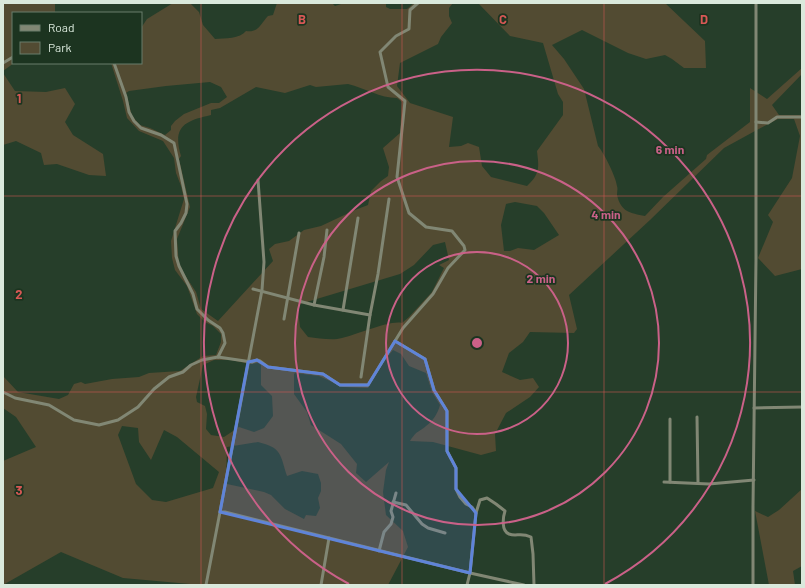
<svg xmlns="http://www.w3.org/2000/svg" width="805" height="588" font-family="Barlow,sans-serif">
<rect width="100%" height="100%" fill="#263e2a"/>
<g fill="#524b32" fill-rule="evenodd">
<path d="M3 3H55V13H13V63H14L3 71Z"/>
<path d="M173 3H190L199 12 203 25 215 39C225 38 240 39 246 31 259 33 261 23 268 16L273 15 277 3H332L335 6 344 3H386V7L390 9H407L414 3H453L449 8V16L452 23 441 37 438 44 400 63 397 86 410 103 453 117 449 147 461 146 468 143 479 147 482 166 491 177 527 186C540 174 539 168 537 151L563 115V102L558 94 543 43 510 36 478 3H665L705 41 706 68H684L672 59 665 55 646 59 628 53 582 30 552 45 564 59 584 89 598 146C604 153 616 177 617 186 618 189 617 192 617 195 621 212 630 213 645 216L663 197 706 159 707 155 750 122V88L767 99 802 68V74L772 105 779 115H802V269L775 276 758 258 773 222 768 215 792 178 800 136 794 119H778L755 131 724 148 650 220 569 295 577 329 574 333 530 332 523 342 509 353 502 372 520 380 533 378 539 387 530 397 506 413 495 434 496 451 481 455 433 442 410 441C417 430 418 433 426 426 433 421 438 413 440 405L432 392 426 373 409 366 401 354 393 350 385 360 368 388 343 387 319 376 295 373 294 374V394L307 412 311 425 341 444 357 464 356 473 366 482 389 462 386 470 383 492 386 515 403 531 408 547 388 585H201L123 578 61 552 3 585V461L36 447 16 417 3 408V376L18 392 59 399 68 395 74 384 81 382 85 384 112 379 139 377 149 373 180 371 203 356 216 355 221 342V334L213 326 205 322 197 314 187 286 175 270 172 258 171 241 184 199 181 186 176 173 174 158 163 141 139 131 127 118 123 101 111 63H141V28L147 19ZM210 82 221 87 227 97 219 103H211L184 114 175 121 171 126V130L165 135 150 128 140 125 132 116 126 93 129 91 166 86ZM348 84C365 88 380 98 397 98L402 102 400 133 383 148 389 167 388 176 381 181 371 191 368 205 355 210 321 226 304 230 289 241 275 244 269 249 273 261 218 321 201 309 196 292 179 266 177 239 190 207 179 159 181 156C172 126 185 121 211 115V110L220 108 256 87 285 93 310 85 316 87ZM515 202 537 206 544 213 559 235 534 250 518 248 510 251H504L501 225 506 204ZM445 242 449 260 439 265 444 268 432 292 409 317 402 323C389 320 357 335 342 338 332 341 319 338 308 337L300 327 298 310 300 304 400 274 414 265 433 245ZM214 360H231L250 364 258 363 261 365V385L272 396 273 416 264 428 254 432 239 427 224 437 211 435 206 429 207 414 205 406 197 402 196 397 203 365ZM122 426 138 428 139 442 151 460 164 430 177 437 219 472 213 488 166 502 152 500 136 484 118 435ZM258 442C282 448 280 454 287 476L302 471 318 474 321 483V491L318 498 320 508 316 516 306 515 304 519 285 509 271 495 264 492 227 484 226 481 227 447Z"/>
<path d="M3 73 15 91 46 92 65 88 75 104 65 122 73 135 103 154 106 176 89 175 57 164 44 165 41 153 16 141 3 145Z"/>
<path d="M802 489V566L793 571 795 585H769L755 511 768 517 779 510Z"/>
</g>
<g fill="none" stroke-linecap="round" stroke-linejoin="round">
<g stroke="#818774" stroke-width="3">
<path d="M3 63 13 57"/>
<path d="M114 63 126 97 129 112 134 121 141 128 161 135 174 143 187 204 186 213 181 223 175 231 176 256 179 266 193 294 197 309 208 320 220 328 223 333 225 343 218 357"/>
<path d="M756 122 768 123 777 117H802"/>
<path d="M253 289 314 305 370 315"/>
<path d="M314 305 324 257 327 230"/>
<path d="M343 310 358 218"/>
<path d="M284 319 299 233"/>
<path d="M395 341 425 359 434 390 447 411V451L456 468V489L460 497 466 504 472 507 476 513 470 573 467 585"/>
<path d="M361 377 370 315 378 274 389 199"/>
<path d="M3 392 15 398 49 405 74 420 99 425 118 420 138 407 154 389 169 377 183 372 191 365 202 360 218 357 252 362 257 360 260 361 268 367 323 374 340 385H368L403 328 433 294 448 268 465 250 464 246 452 231 426 227 409 213 397 177 405 101 388 87 380 52 396 36 409 29 410 10 418 3"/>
<path d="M754 408 802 407"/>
<path d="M697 417 698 483"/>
<path d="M664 482 709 484 754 480"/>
<path d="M670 482V419"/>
<path d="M393 502 406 505 422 524 428 528 445 533"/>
<path d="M220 512 262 290 264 262 258 180"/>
<path d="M476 513 480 500 487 498 496 504 505 511C503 517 501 531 509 534 517 537 520 532 531 537L533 554 534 585"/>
<path d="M379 551 384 532 391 524 393 517 391 511 396 493"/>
<path d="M206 585 220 512H225L470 573 524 585"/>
<path d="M321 585 329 538"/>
<path d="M753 585V506L756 259V3"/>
</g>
</g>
<path fill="#5f84d9" fill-opacity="0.2" stroke="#5f84d9" stroke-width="3" stroke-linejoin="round" d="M395 341 425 359 434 390 447 411V451L456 468V489L476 513 470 573 220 512 248 362 257 360 268 367 323 374 340 385H368Z"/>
<path fill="none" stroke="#d75855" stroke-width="1" stroke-opacity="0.55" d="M201 3V585M402 3V585M604 3V585M3 196H802M3 392H802"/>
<g fill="none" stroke="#ca6188" stroke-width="2">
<circle cx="477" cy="343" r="91"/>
<circle cx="477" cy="343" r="182"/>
<path d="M349 584A273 273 0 1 1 605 584"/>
</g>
<g font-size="13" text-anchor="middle" font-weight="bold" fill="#d75855" stroke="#1c3420" stroke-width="3.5" stroke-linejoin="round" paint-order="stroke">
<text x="302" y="24">B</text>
<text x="503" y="24">C</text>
<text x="704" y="24">D</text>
<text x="19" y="103">1</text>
<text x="19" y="299">2</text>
<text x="19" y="495">3</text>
</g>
<circle cx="477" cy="343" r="6" fill="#ca6188" stroke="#1c3420" stroke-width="2"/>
<g font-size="12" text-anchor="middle" font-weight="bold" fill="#ca6188" stroke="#1c3420" stroke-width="3.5" stroke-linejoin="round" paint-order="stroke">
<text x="670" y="154">6 min</text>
<text x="606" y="219">4 min</text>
<text x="541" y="283">2 min</text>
</g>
<rect width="805" height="588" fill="none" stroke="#dae9dc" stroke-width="8"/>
<rect x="12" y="12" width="130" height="52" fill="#1c3420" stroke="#687c6b"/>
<rect x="20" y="25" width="20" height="6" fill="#818774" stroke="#687c6b"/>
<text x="48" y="32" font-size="12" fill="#dae9dc">Road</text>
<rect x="20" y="42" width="20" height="12" fill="#524b32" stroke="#687c6b"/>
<text x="48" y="52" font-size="12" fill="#dae9dc">Park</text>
</svg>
